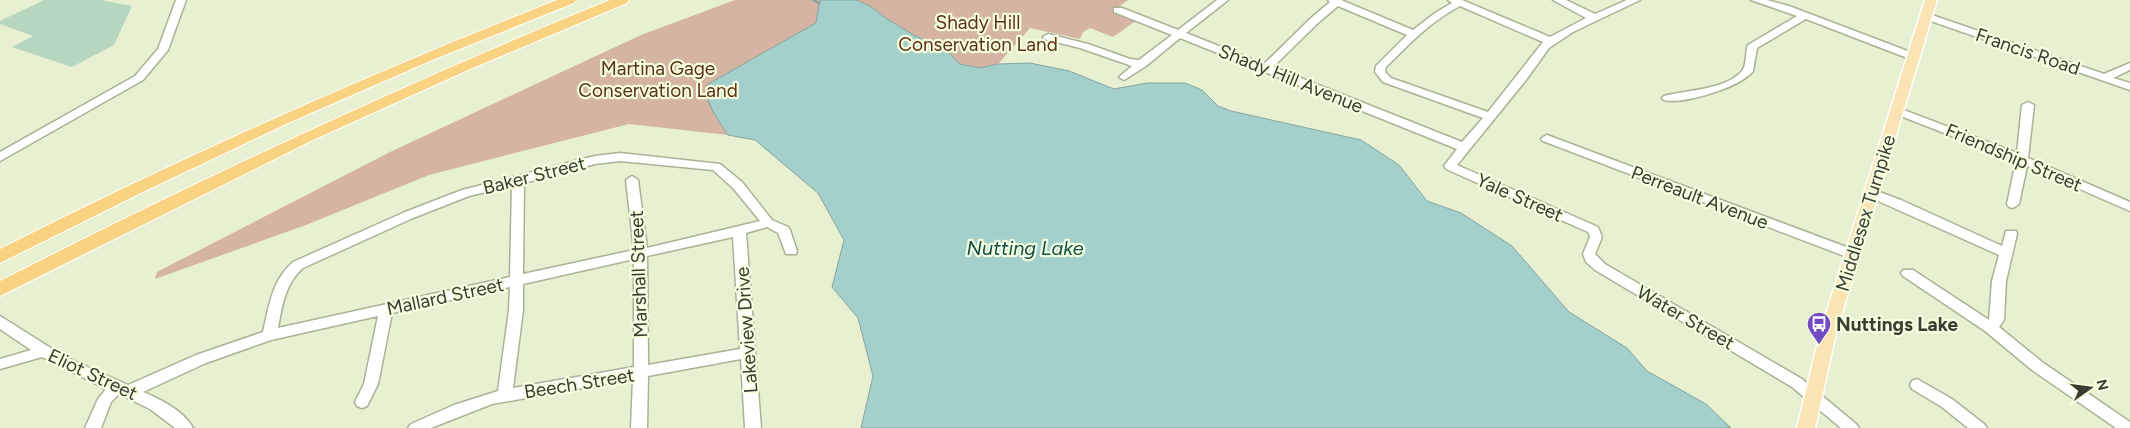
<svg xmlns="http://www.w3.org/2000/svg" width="2130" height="428" font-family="Figtree,sans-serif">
<rect width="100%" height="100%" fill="#e8f0d2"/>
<g fill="#d5b4a3">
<path d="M735 0H820L816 23 717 79 706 93 716 117 728 135 629 124 429 175 306 225 155 279 157 272 390 152 641 35Z"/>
<path d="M856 0H1128L1113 11 1137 20 1113 37 1090 28 1083 32 1080 39 1030 28 998 64 980 68 960 64 944 48 915 36 884 17 870 6Z"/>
</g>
<path fill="#a4d0cc" stroke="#84a49d" d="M820 0H856L870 6 884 17 915 36 944 48 960 64 980 68 998 64 1030 63 1069 71 1114 89 1147 83H1185L1202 90 1218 106 1231 111 1361 140 1399 165 1427 201 1461 213 1512 246 1569 312 1627 348 1647 371 1706 404 1731 428H861L873 376 858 318 832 287 844 240 818 193 755 140 728 135C719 121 705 103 706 86L717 79 816 23Z"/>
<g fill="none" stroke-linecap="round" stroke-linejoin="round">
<path stroke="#84a49d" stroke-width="2.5" d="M813 0 819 3"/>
</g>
<path fill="#b6d6c0" d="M44 0H101L132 6 114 45 72 67 12 47 33 36 0 24V21Z"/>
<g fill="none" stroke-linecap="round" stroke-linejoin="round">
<defs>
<g id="minor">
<path d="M176 0H186L168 50 143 80 0 161V152L135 76 158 49Z"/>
<path d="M1217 0H1228L1186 33 1264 64 1311 18 1330 2 1328 0H1341L1413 30 1435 13 1452 3 1448 0H1462L1550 37 1586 18 1553 0H1566L1595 14 1627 0H1640L1573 32 1549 48 1526 80 1457 165 1598 227 1602 237 1595 254 1605 264 1802 379 1856 424 1859 428H1841L1792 387 1595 270 1586 262 1583 254 1590 237 1588 232 1446 169 1444 166 1457 149 1180 38 1146 66 1124 80 1119 77 1132 66 1080 48 1044 39 1043 37 1048 34 1088 44 1130 59 1139 60 1172 35 1114 12V8H1122L1178 30ZM1338 6 1407 35 1376 66 1375 72 1383 82 1483 118 1462 142 1273 67 1319 22ZM1460 6 1543 42 1488 112 1391 78 1385 72 1386 67C1409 44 1431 21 1460 6Z"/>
<path d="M1751 0H1767L1789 6 1918 55 1919 57 1914 60 1910 59 1806 19 1757 48 1753 71C1741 87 1683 105 1664 100L1662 98 1664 96C1686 90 1726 90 1742 71 1747 65 1745 52 1748 45L1797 16Z"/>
<path d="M1926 13 2104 74 2130 63V70L2113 78 2130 83V90L1922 18 1921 16Z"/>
<path d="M2028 102 2034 105 2028 158 2130 202V211L2027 166 2019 204 2013 208 2009 207 2007 204 2016 161 1893 113 1891 111 1897 108 1901 109 2017 153 2022 105Z"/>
<path d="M1547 135 1857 251 1858 254 1857 257H1847L1543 141 1541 139 1543 137Z"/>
<path d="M620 153 720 164 742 182 772 220 788 227 790 230 797 251 796 254H786L778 233 767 227 746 233 761 428H745L741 359 648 376 647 428H631L633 379 492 404 431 428H408L411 424 454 405 498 391 509 310 510 287 392 313 378 384 367 406 362 408 357 406 355 402 364 384 378 316 271 340 206 363 143 392C160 399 184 411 193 428H175L150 409 119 394 111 402 101 428H85L98 399 106 389 42 357 0 369V359L31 350 0 329V316L65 357 128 385 196 355 263 332C269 306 272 280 293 262L405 212 462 190 595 156ZM620 161 713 170 733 188 760 221 647 248 638 180 632 176 626 180 634 250 523 274 524 183 595 164ZM512 186 510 277 278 328C282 306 285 284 303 268L413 218 469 196ZM733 237 740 349 648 365 647 256ZM634 259V367L513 388 523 310V284Z"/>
<path d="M1871 189 1901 200 2002 246 2006 231H2016L2017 234 2006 281 2004 320 1999 327 2042 362 2130 422V428H2116L2032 370 1985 331 1903 276 1901 273 1903 270H1913L1989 320 1992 281 1999 255 1867 196 1865 193 1867 190Z"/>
<path d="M1917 379 1952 399 1984 424 1987 428H1968L1942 407 1912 389 1910 385 1912 381Z"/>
</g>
<path id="major" d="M1925 0H1937L1836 333 1815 428H1797L1820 333Z"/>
<g id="highway">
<path d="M557 0H576L574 3 430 61 286 124 145 191 0 263V249C182 157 367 75 557 0Z"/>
<path d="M610 0H629L627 3 468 70 313 140 0 296V281C200 179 402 85 610 0Z"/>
</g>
</defs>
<use href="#minor" stroke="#aab295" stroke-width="3"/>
<use href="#major" stroke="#fff" stroke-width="3"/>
<use href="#highway" stroke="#fff" stroke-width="2"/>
<use href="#minor" fill="#fff" fill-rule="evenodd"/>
<use href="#major" fill="#fbe4b4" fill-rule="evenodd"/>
<use href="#highway" fill="#f9d282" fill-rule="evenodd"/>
</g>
<defs>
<symbol id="bus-pin" viewBox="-11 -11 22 30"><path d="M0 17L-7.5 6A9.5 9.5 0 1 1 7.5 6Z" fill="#724ac3" stroke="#f5fedf"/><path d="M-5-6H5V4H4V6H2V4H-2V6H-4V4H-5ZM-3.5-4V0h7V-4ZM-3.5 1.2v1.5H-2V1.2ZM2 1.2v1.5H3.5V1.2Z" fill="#fff"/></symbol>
</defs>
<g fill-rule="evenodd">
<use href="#bus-pin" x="1805" y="310" width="28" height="38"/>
</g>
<g text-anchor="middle" stroke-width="4.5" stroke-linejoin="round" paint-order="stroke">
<g font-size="19" fill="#5d3015" stroke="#f5fedf">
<text x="978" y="29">Shady Hill<tspan x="978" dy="22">Conservation Land</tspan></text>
<text x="658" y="75">Martina Gage<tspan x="658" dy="22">Conservation Land</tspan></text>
</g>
<g font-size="19" fill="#393c30" stroke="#f5fedf">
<text transform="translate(2028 51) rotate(19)" y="7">Francis Road</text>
<text transform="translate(1291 78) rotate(22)" y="7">Shady Hill Avenue</text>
<text transform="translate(2014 157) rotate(23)" y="7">Friendship Street</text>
<text transform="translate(534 175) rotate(-14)" y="7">Baker Street</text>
<text transform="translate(1520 197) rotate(24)" y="7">Yale Street</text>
<text transform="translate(1700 197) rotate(21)" y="7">Perreault Avenue</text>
<text transform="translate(1865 213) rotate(-73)" y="7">Middlesex Turnpike</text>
<text transform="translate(638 274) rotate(-92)" y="7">Marshall Street</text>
<text transform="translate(445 296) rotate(-12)" y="7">Mallard Street</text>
<text transform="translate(1686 317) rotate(30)" y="7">Water Street</text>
<text transform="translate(746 330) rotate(-94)" y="7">Lakeview Drive</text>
<text transform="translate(93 374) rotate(25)" y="7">Eliot Street</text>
<text transform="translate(579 383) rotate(-9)" y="7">Beech Street</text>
</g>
<g font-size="19" font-weight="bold" fill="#393c30" stroke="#f5fedf" text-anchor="start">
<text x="1836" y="331">Nuttings Lake</text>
</g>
<g font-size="20" font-style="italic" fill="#0f4e4a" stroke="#f5fedf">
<text x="1025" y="255">Nutting Lake</text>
</g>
</g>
<g transform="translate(2090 388) rotate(76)" stroke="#f5fedf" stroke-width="4" paint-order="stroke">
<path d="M0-4L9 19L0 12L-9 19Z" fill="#393c30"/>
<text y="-8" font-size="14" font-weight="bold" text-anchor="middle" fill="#393c30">N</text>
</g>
</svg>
